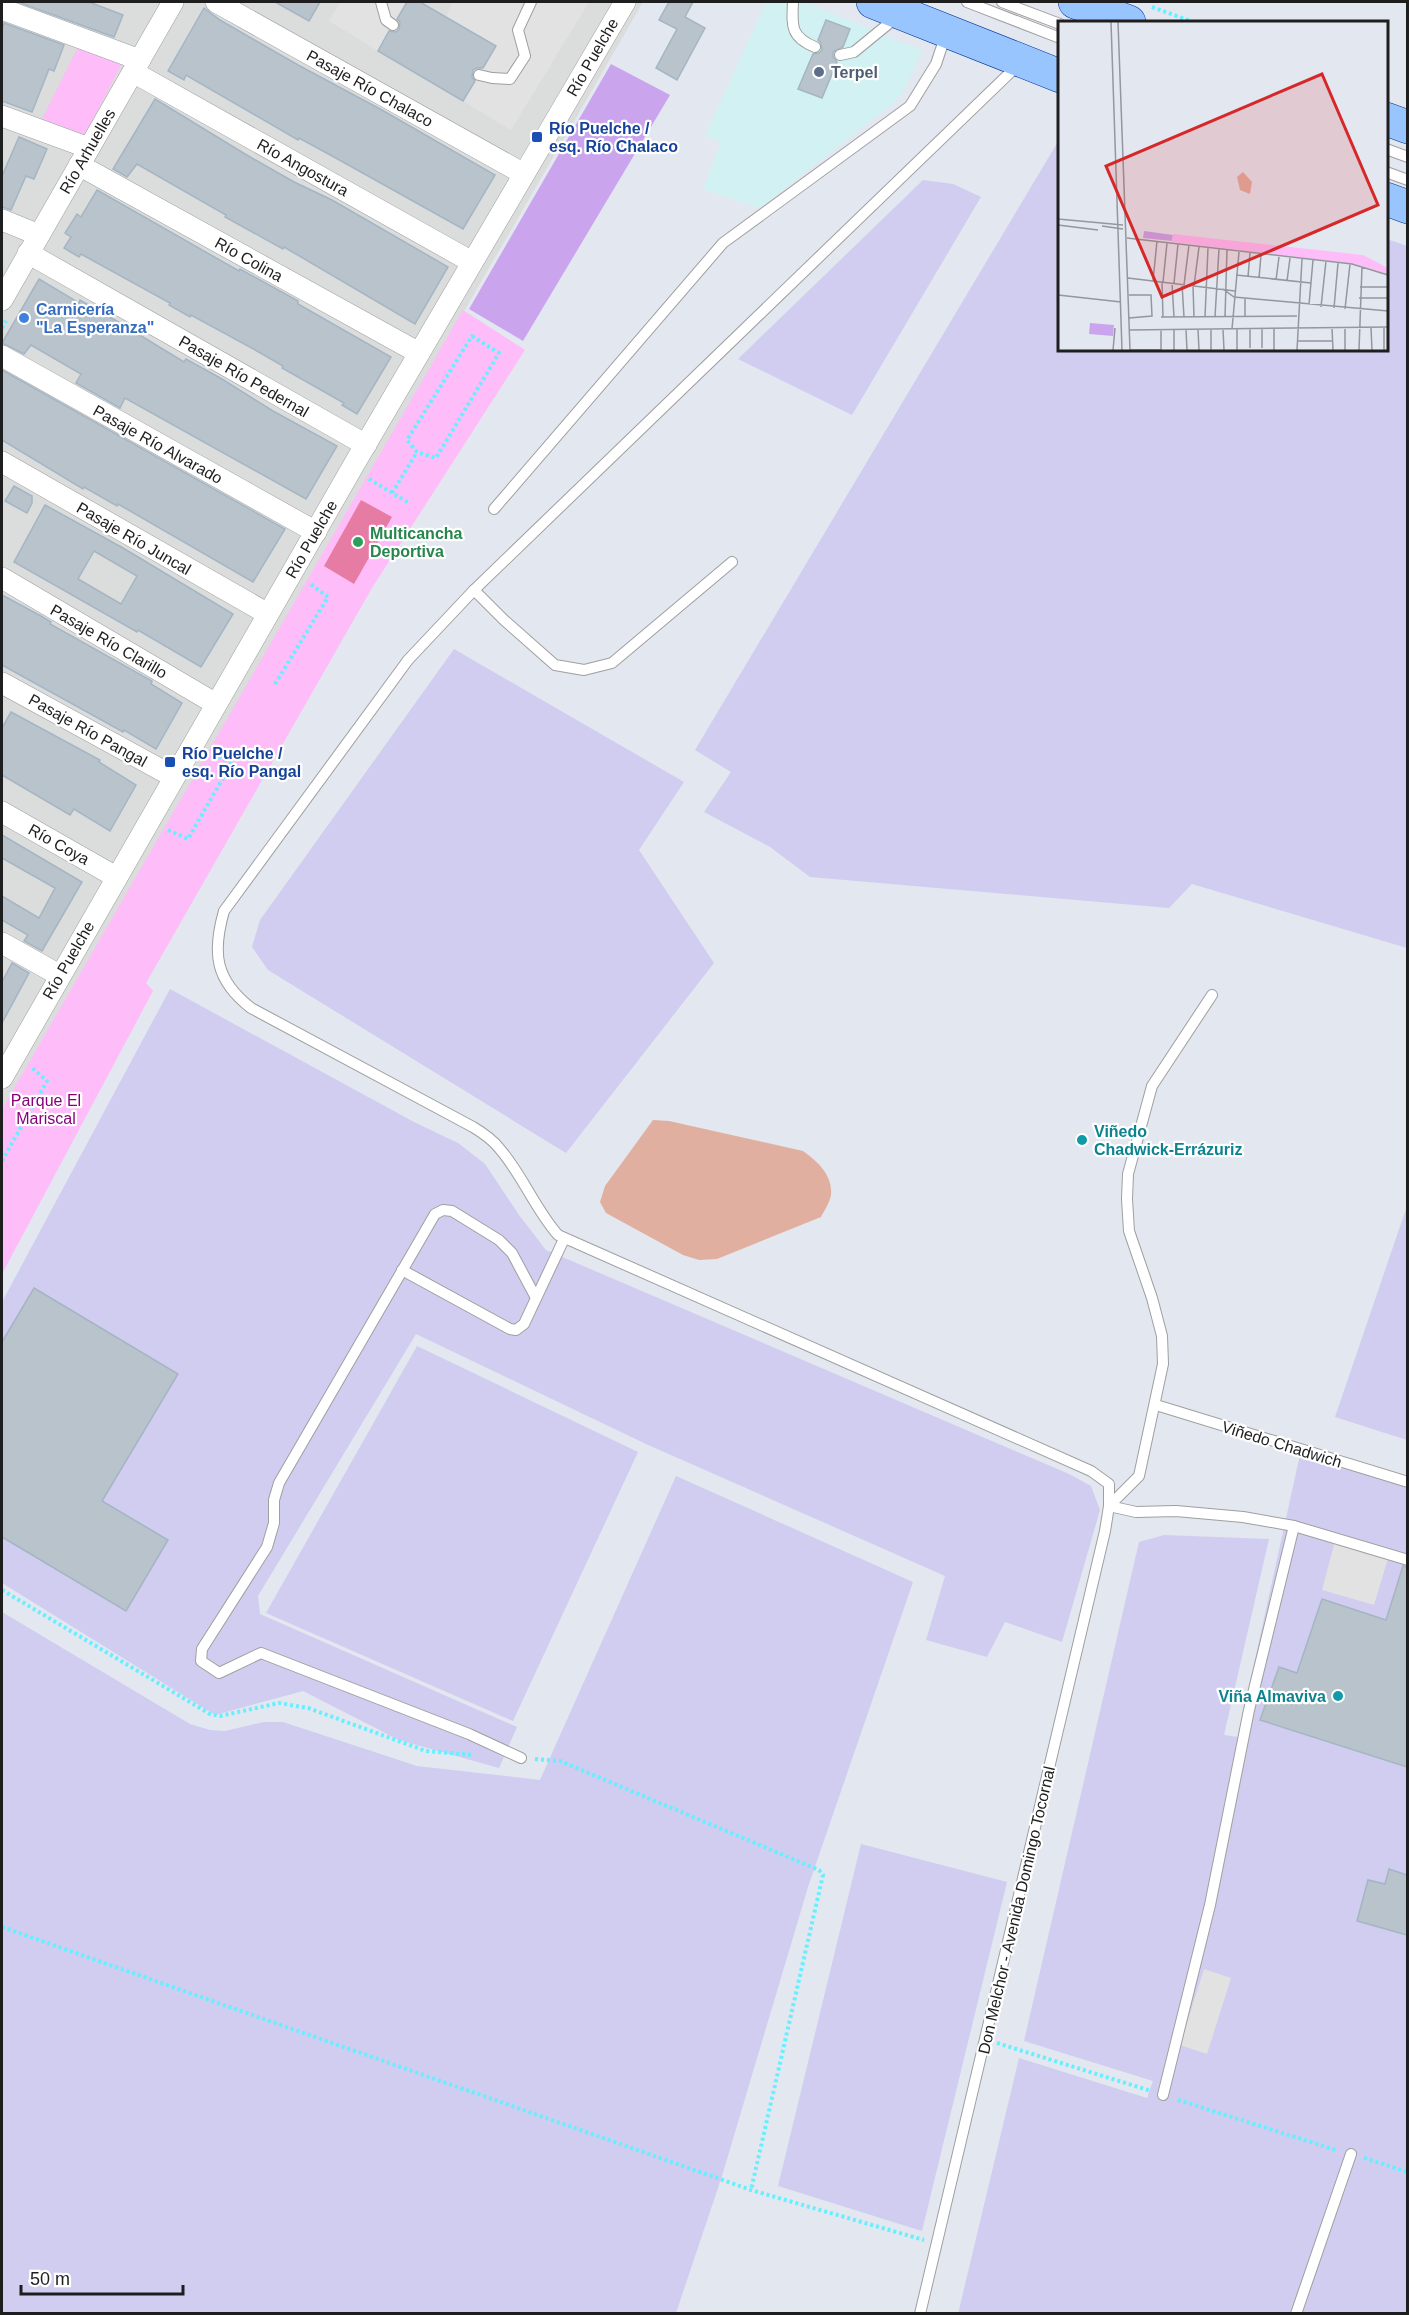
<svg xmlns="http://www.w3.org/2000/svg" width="1409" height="2315" font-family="Helvetica,sans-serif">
<rect width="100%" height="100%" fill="#e3e7f0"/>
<path fill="#dbdcdc" d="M2 2H643L2 1109Z"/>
<path fill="#d1f1f2" d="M766 2H805L922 51 904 90 893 103 760 208 703 189 721 142 705 136Z"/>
<g fill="#d0cdf0">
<path d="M1059 140 1060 350H1386L1387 239 1407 246V948L1192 884 1169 908 810 877 770 847 704 812 731 772 695 750Z"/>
<path d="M923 180 953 184 981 197 852 415 738 359Z"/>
<path d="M454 649 684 782 639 850 714 963 566 1153 268 970 252 947 260 920Z"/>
<path d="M170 989 414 1122 458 1143 485 1164 519 1215 546 1250 1069 1474 1091 1486 1100 1510 1062 1642 1005 1622 987 1657 926 1640 945 1576 646 1444 416 1334 258 1596 260 1614 517 1727 499 1768 399 1740 303 1691 215 1715 2 1583V1302Z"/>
<path d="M1407 1206V1440L1335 1417Z"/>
<path d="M417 1346 638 1452 513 1721 266 1613Z"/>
<path d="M1301 1450 1407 1484V2313L958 2314 1019 2058 1147 2098 1153 2081 1024 2041 1139 1542 1164 1535 1269 1539 1224 1735 1238 1737Z"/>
<path d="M676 1476 913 1582 808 1887 722 2176 676 2313H2V1612L190 1724 210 1730 225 1731 264 1722H283L417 1766 540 1780Z"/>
<path d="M861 1844 1007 1882 922 2231 778 2186Z"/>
</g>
<path fill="#caa5ee" d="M611 64 670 95 523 341 469 309Z"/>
<g fill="#febdf8">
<path d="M78 47 122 63 85 135 42 119Z"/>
<path d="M463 310 525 350 372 588 146 983 153 991 2 1274V1109Z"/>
</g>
<path fill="#e67ba4" d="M361 500 392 517 354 584 324 566Z"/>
<g fill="#e2e2e2">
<path d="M340 2H407L378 51 329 21Z"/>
<path d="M453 2H589L511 130 463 101 496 46 446 17Z"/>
<path d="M1336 1537 1390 1552 1374 1605 1322 1590Z"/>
<path d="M1204 1969 1231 1978 1207 2054 1180 2045Z"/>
</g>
<path fill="#e1afa0" d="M653 1120 669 1121 803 1151C817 1161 833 1175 831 1195 830 1202 824 1211 821 1217L717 1259 699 1260 683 1255 606 1213 600 1202 605 1186Z"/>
<g fill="#b9c3cc" stroke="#a4b5c3" stroke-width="1.5" fill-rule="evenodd">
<path d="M18 2H89L123 15 114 37Z"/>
<path d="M275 2H320L309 21Z"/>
<path d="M407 2H420L496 46 483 68H477L473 70 472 77 475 81 463 101 378 51 389 31 396 32 399 29 400 22 397 19Z"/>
<path d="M669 2H693L685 17 705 28 677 80 656 68 677 29 659 20Z"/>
<path d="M204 8 220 20 298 65 382 110 495 175 463 229 334 157 299 138 298 140 186 75 184 80 168 71Z"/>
<path d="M826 20 850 29 843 47 833 52V57L837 62 822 98 798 89 813 54 819 53 822 50 821 43 818 40Z"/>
<path d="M4 23 64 45 54 71 49 69 32 112 2 101V30Z"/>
<path d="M155 99 245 154 294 182 332 200 448 267 415 324 284 247 283 249 225 217 226 215 137 164 127 177 113 169Z"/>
<path d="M19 137 47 149 34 179 26 176 11 210 2 207V176Z"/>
<path d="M97 190 239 271 240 269 298 301V304L391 357 357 414 342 405 344 403 282 368 283 366 257 351 191 315 190 317 169 305 170 303 81 254 79 257 64 248 71 237 65 233 77 214 81 217Z"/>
<path d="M39 279 79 303 80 300 115 320 184 362 186 359 222 379 273 411 337 446 306 499 125 398 120 408 76 383 81 374 31 345 24 354 2 343Z"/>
<path d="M2 370 285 529 253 582 118 504 117 506 84 487 83 489 2 440Z"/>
<path d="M14 486 32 496V503L27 513 5 501Z"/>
<path d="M45 505 123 548 233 614 201 667 138 630 137 632 14 562ZM94 551 137 576 121 604 78 579Z"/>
<path d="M2 595 41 616 51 622 50 624 152 681 151 684 182 703 156 749 124 730 123 732 2 665Z"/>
<path d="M11 712 100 760 99 762 136 785 110 831 74 809 70 815 2 775V728Z"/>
<path d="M2 835 82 882 42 951 24 941 28 935 2 920V896L39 918 55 888 2 858Z"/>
<path d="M12 963 29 973 2 1023V982Z"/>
<path d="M34 1288 178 1374 102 1501 168 1540 126 1611 2 1537V1342Z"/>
<path d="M1403 1566 1407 1567V1767L1260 1720 1279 1667 1297 1673 1322 1599 1386 1620Z"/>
<path d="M1389 1869 1407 1875V1935L1357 1921 1368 1880 1385 1884Z"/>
</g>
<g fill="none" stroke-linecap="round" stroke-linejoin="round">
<defs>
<g id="service">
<path d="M381 2 386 20 393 25"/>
<path d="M793 2C792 25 790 37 815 47"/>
<path d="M967 2 1060 38"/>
<path d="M1002 2 1060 24"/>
<path d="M840 55 854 52 898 16"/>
<path d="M479 75 492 78 510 79 525 56 518 30 531 2"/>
<path d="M1386 149 1408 157"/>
<path d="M1386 172 1408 180"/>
<path d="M494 509 723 243 910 106 936 64 946 34"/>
<path d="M474 590 504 620 555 665 584 670 612 663 732 562"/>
<path d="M402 1270 510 1329 516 1330 524 1324 564 1239"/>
<path d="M1156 1405 1408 1482"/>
<path d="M1109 1506 1139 1476 1163 1364 1162 1336 1152 1298 1129 1231 1127 1199 1128 1174 1152 1086 1212 995"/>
<path d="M1109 1506 1136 1512 1176 1511 1243 1517 1294 1526 1408 1560"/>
<path d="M521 1758 469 1734 261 1653 219 1673 201 1661 202 1649 267 1547 274 1523V1500L279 1483 435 1214 443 1210 452 1211 499 1240 512 1253 536 1298"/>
<path d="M1163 2095 1210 1905 1249 1710 1294 1526"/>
<path d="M920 2314 1105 1531 1109 1506V1484L1091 1471 558 1235C535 1209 522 1174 499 1148 492 1139 483 1133 473 1127L251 1008C215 980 212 953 224 911L408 660 474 590 1019 64"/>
<path d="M1296 2314 1351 2154"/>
</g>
<g id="minor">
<path d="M216 2 524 174"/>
<path d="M2 9 140 60"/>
<path d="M133 72 472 262"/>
<path d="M2 116 89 148"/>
<path d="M79 165 419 353"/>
<path d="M2 220 39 235"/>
<path d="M28 253 366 445"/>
<path d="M2 300 173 2"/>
<path d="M2 356 316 532"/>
<path d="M2 462 268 614"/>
<path d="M2 578 216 704"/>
<path d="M2 683 174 777"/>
<path d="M2 812 116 877"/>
<path d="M2 943 59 975"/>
<path d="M2 1078 356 461 625 2"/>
</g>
<g id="primary">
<path d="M873 2 1060 76"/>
<path d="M1075 2 1129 22"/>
<path d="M1386 119 1408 127"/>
<path d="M1386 199 1408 207"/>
</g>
</defs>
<use href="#service" stroke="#9f9f9f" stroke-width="12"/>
<use href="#minor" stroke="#9f9f9f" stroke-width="22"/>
<use href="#primary" stroke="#003298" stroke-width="34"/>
<g stroke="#65efff" stroke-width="4" stroke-dasharray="3 3" stroke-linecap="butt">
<path d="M1152 7 1193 22"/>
<path d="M2 328 6 321"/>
<path d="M472 336 499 353 436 458 417 452 407 440Z"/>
<path d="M369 479 409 503"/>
<path d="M392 493 417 452"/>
<path d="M275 684 328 597 309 583"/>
<path d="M168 830 188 839 231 764 213 753"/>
<path d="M2 1161 47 1081 31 1067"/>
<path d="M2 1590 210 1714 220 1716 279 1703 308 1708 426 1751 473 1755"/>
<path d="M535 1759 560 1761 819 1870 823 1875 751 2190"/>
<path d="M2 1927 751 2190 924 2240"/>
<path d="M997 2043 1151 2091"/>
<path d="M1178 2100 1336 2150"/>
<path d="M1364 2158 1408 2172"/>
</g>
<use href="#service" stroke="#fff" stroke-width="10"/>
<use href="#minor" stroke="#fff" stroke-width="21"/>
<use href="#primary" stroke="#99c5ff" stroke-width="33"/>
</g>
<circle fill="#5c6f8a" stroke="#fff" stroke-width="2" cx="819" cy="72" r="6"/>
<g fill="#1a4fb4" stroke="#fff" stroke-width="2">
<rect x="531" y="131" width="12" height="12" rx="3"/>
<rect x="164" y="756" width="12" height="12" rx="3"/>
</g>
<circle fill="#3f7fe0" stroke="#fff" stroke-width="2" cx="24" cy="318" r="6"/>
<circle fill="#2e9e5b" stroke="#fff" stroke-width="2" cx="358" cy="542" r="6"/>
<g fill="#0f9aa8" stroke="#fff" stroke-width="2">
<circle cx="1082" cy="1140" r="6"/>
<circle cx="1338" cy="1696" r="6"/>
</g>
<g text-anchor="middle" stroke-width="4.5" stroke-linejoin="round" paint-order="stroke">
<g font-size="16" fill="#1e1e1e" stroke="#fff">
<text transform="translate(592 57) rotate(-60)" y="6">Río Puelche</text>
<text transform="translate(370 88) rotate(29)" y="6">Pasaje Río Chalaco</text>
<text transform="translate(87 151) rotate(-60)" y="6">Río Arhuelles</text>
<text transform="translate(303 167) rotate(29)" y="6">Río Angostura</text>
<text transform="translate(249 259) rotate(29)" y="6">Río Colina</text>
<text transform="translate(244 376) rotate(30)" y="6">Pasaje Río Pedernal</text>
<text transform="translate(158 444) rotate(29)" y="6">Pasaje Río Alvarado</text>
<text transform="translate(134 538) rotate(30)" y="6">Pasaje Río Juncal</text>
<text transform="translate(311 539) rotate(-60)" y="6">Río Puelche</text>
<text transform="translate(109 641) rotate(30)" y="6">Pasaje Río Clarillo</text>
<text transform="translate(88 730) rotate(29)" y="6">Pasaje Río Pangal</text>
<text transform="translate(59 844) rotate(29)" y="6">Río Coya</text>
<text transform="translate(68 960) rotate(-60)" y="6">Río Puelche</text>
<text transform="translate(1282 1444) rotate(17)" y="6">Viñedo Chadwich</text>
<text transform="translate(1016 1910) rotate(-77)" y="6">Don Melchor - Avenida Domingo Tocornal</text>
</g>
<g font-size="16" font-weight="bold" fill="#4e5e75" stroke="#fff" text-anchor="start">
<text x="831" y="78">Terpel</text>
</g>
<g font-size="16" font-weight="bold" fill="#164399" stroke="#fff" text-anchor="start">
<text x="549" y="134">Río Puelche /<tspan x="549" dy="18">esq. Río Chalaco</tspan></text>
<text x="182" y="759">Río Puelche /<tspan x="182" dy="18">esq. Río Pangal</tspan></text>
</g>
<g font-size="16" font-weight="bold" fill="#366cbe" stroke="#fff" text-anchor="start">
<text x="36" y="315">Carnicería<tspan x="36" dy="18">"La Esperanza"</tspan></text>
</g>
<g font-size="16" font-weight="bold" fill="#27864d" stroke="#fff" text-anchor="start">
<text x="370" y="539">Multicancha<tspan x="370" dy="18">Deportiva</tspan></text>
</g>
<g font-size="16" fill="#86037b" stroke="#fff">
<text x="46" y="1106">Parque El<tspan x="46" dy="18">Mariscal</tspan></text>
</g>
<g font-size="16" font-weight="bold" fill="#0d838f" stroke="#fff" text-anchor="start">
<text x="1094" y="1137">Viñedo<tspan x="1094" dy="18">Chadwick-Errázuriz</tspan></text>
<text x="1326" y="1702" text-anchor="end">Viña Almaviva</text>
</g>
</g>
<g transform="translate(1058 21)">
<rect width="330" height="330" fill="#e3e7f0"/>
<path d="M86 210 115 214 114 220 85 217ZM32 302 56 304 55 315 31 313Z" fill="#caa5ee"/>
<path d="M115 213 305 234 330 247V253L297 243 114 221Z" fill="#febdf8"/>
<path d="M185 151 194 161 192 173 182 169 179 156Z" fill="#e1afa0"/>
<path fill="none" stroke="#94979c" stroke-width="1.5" d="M53 1 64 329M60 1 72 329M0 198 65 204M0 204 40 209M44 205 65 208M69 217 294 243 330 254M178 254 253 262M190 256 192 232M70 257 177 270M201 257 203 234M218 259 221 236M95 260 99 220M229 260 232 237M104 261 105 296M105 261 109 222M114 262 116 296M116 262 120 223M124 263 126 296M126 264 131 224M135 265 136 296M136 265 141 226M302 266H330M165 268 176 276 330 290M0 274 63 281M71 274H93L94 295 71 297M301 277H330M251 284 255 239M263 286 268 240M276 287 280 242M287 288 292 243M103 296 239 295M147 296 150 227M157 296 161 228M167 296 169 229M187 296V277M287 306V329M313 306 314 329M216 307V329M274 307 275 329M116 308V329M128 308 129 329M140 308 141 329M153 308V329M165 308 166 329M174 308 181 231M179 308V329M192 308V327M204 308V327M71 309 330 306M103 309V329M239 320H274M55 329 57 307M72 329H103M239 329 244 238M301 329 304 246M326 329V306"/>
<path fill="#d62828" fill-opacity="0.15" stroke="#d62828" stroke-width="3" d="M264 53 320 184 104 276 48 145Z"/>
<rect width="330" height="330" fill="none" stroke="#1e1e1e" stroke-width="3"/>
</g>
<rect width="1409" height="2315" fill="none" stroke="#1e1e1e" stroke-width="6"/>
<path d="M21 2285v9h162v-9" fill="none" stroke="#1e1e1e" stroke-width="3"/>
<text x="30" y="2285" font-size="18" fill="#1e1e1e" stroke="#ffffff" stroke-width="4.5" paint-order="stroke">50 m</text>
</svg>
